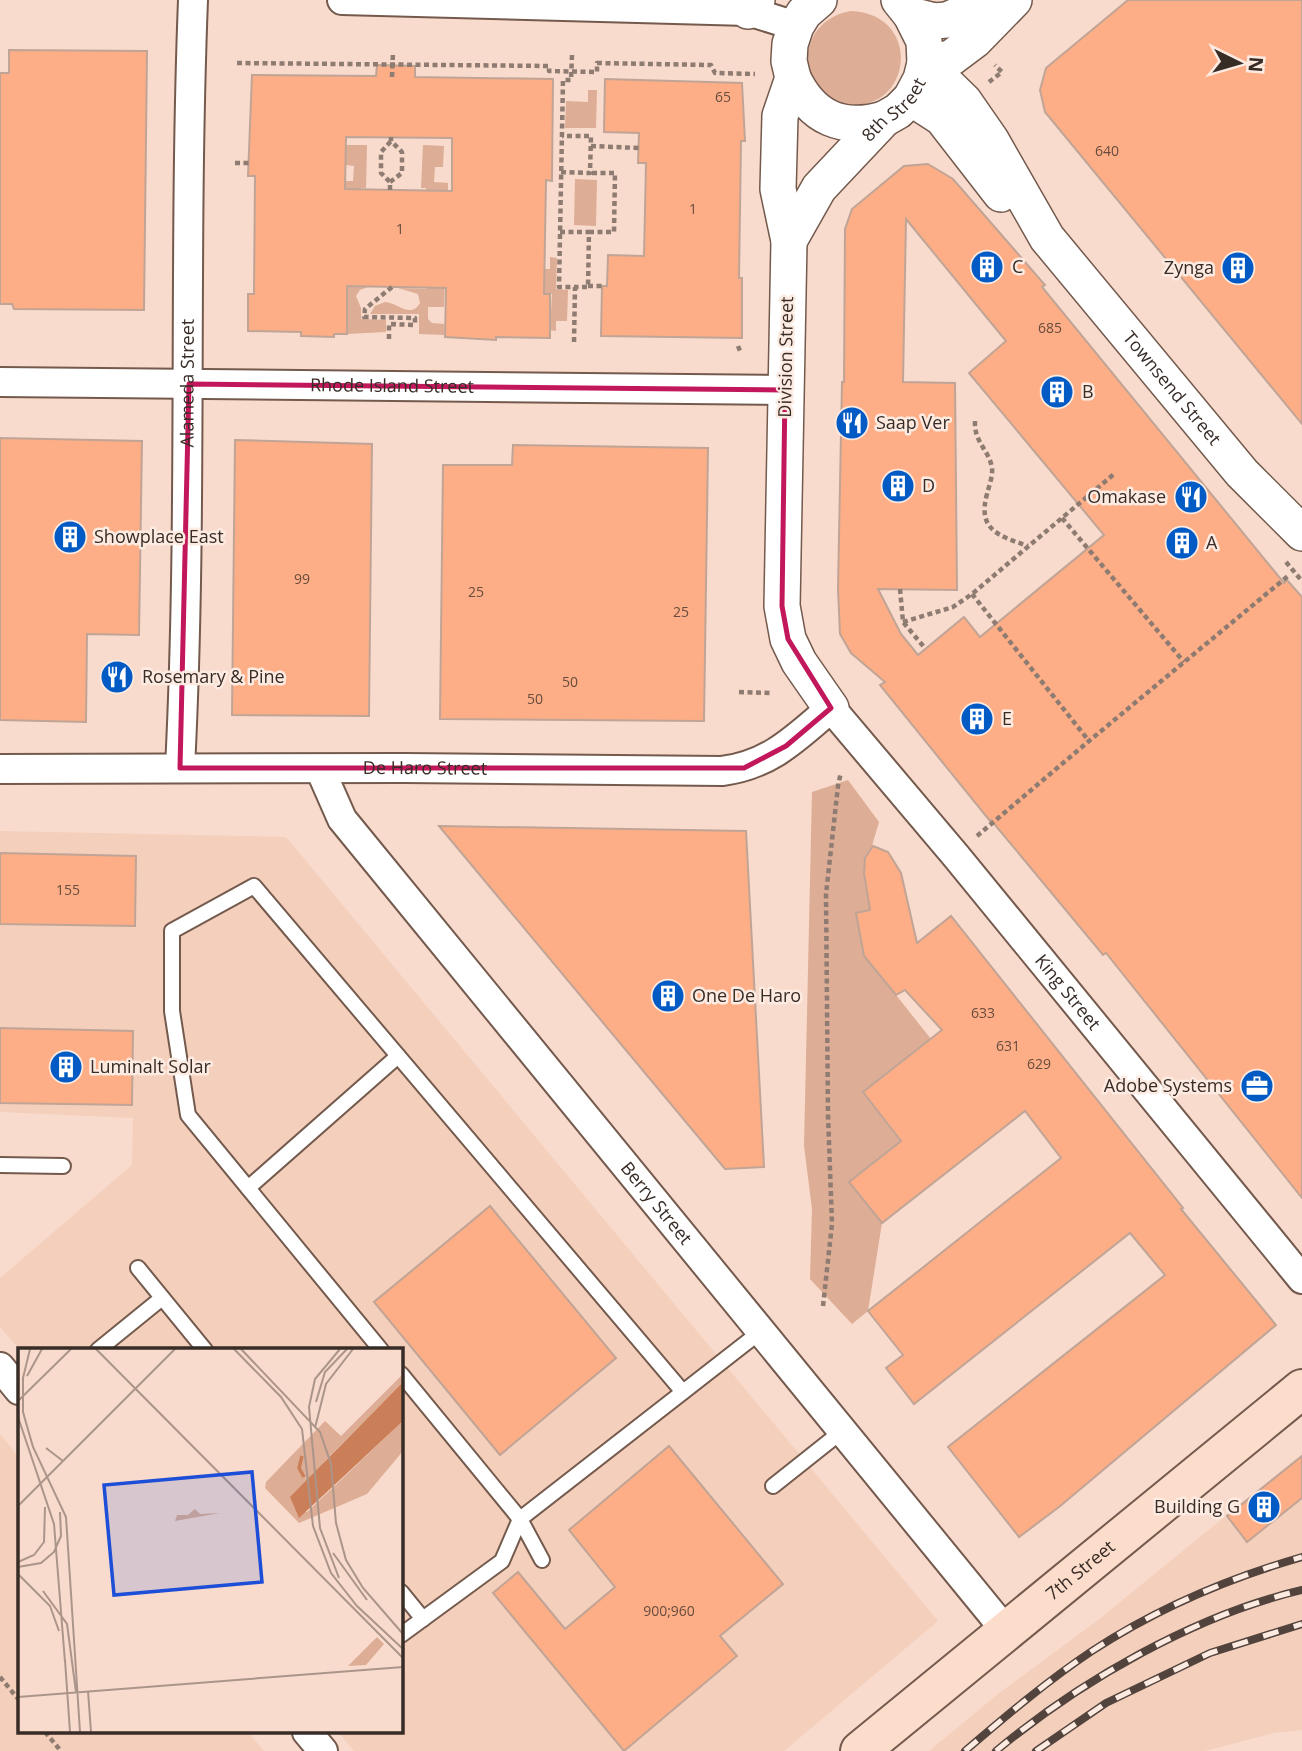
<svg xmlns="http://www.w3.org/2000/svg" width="1302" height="1751" font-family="'Open Sans',sans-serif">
<rect width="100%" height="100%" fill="#f8dbcc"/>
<g fill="#f4cfbc">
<path d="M0 831 286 837 938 1621 784 1751H354L338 1732H401V1350H20L0 1327V1278L132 1165 133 1118 0 1112Z"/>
<path d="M0 1434 19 1457V1732H248L264 1751H0Z"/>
<path d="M1302 1454V1730L1274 1733 1205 1751H929L998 1694 1098 1620Z"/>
</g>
<g fill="#ddad96">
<path d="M851 11C920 14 914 104 855 105 798 107 788 22 851 11Z"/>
<path d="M588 90H597L596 128H565L566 101 588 102Z"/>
<path d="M346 145H367L366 188H361L360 194 339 193V181H353L354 166 346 165Z"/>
<path d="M423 145 444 146 443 167H435L434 182 448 183V195L426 194V188H421Z"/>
<path d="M575 179 597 180 596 226 574 225Z"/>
<path d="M550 257 557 258 556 289 568 290 567 321H556V331L550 330 552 294 541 293 542 269H550Z"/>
<path d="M341 276 369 277 368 287 360 290 356 296 361 308V319L386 320V332L347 334 348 292H340Z"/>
<path d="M427 277H445L444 307H428V319L432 323 444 324V335L419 334V314H370L375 306 385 302C398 303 411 319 420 303L418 294 398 288 427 289Z"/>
<path d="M848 780 879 822 864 873 870 910 857 913 896 995 931 1039 863 1092 902 1140 849 1182 882 1223 868 1311 852 1324 810 1279 812 1209 804 1146 812 792Z"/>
</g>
<g fill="#fdae86" stroke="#c0a496" stroke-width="2" fill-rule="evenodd">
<path d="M1128 0H1302V424L1045 112 1040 90 1046 68Z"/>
<path d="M9 50 147 51 144 310 14 309 12 304H0V73H9Z"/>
<path d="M377 65 415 66V77L553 79 552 181 546 180 544 294H550V338L496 337V340L445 337 446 288 347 286V334H334V337L301 336V332L248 331V294H254L255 176H248L252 75 376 76ZM346 137 452 138V191L345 189Z"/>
<path d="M605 79 742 83 745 141H741L739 278H742V338L601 336 602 286H607L608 255 644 256 646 163H638L639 133 604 132Z"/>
<path d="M928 164 953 179 1045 285 1042 287 1284 583 1287 580 1302 597V1198L1106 953 1103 955 991 820 990 821 880 685 885 682 851 653 840 634 838 589 842 382H844L845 229 852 209 904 166ZM906 219 1006 341 969 373 1104 535 980 637 964 617 918 655 901 634 878 589 957 590 955 383 903 382Z"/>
<path d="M0 438 142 441 139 635 87 634 86 722 0 720Z"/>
<path d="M235 440 372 444 369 716 232 715Z"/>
<path d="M513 445 708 448 704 721 440 719 443 465H512Z"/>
<path d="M439 826 746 831 764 1167 725 1169Z"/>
<path d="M873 846 888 852 901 873 917 943 951 916 1183 1208 1181 1209 1276 1325 1059 1507 1019 1537 948 1447 1165 1275 1130 1233 914 1404 886 1368 903 1355 868 1311 1061 1158 1025 1111 882 1223 849 1182 901 1141 863 1092 942 1030 905 990 896 995 864 956 856 913 870 910 864 873 865 858Z"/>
<path d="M0 853 136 856 135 926 0 924Z"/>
<path d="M0 1028 133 1031 132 1105 0 1103Z"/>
<path d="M490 1206 616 1358 500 1455 374 1302Z"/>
<path d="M669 1446 783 1584 720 1636 737 1656 624 1751 493 1593 518 1572 565 1629 615 1587 569 1530Z"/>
<path d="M1302 1456V1498L1247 1542 1227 1516Z"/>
</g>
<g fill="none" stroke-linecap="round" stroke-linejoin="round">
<defs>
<g id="service">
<path d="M0 1165 63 1166"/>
<path d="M248 1188 398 1056"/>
<path d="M138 1268 205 1350"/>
<path d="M98 1350 162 1298"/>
<path d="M381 1350 188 1115 172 1011V931L254 886 683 1392"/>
<path d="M401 1374 520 1519 542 1560"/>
<path d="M773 1486 841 1432"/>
<path d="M401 1592 423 1619"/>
<path d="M401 1635 502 1561 520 1519 760 1332"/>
</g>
<g id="minor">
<path d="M342 0 748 11 796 26"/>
<path id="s1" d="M0 382 785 390"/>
<path id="s2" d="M180 768C193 512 183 256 193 0"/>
<path id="s3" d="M0 769 404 768 722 771C770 765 796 738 831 708L956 856 1302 1279"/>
<path id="s4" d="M320 769 342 819 1006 1631"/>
<path d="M0 1367 19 1390"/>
<path d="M307 1732 323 1751"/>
</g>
<g id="tertiary">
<path d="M819 0 804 13 796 26 790 44 789 61 793 78 780 116 778 189 789 241 782 606 788 639 799 662 831 708"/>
<path d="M748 11 757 0"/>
<path d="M911 15 934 21 947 20 993 0"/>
<path id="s5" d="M925 63 964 101 991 140 1047 238 1242 473 1302 533"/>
<path d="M925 63 951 58 975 40 1014 0"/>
<path d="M793 78C812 118 842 131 884 119"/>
<path d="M911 98 942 118 1001 194"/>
<path id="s6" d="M789 241 819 188 884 119 898 111 911 98 921 79 925 63 924 41 911 15 899 0"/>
</g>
<g id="secondary">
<path id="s7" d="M860 1751 1302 1389"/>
</g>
</defs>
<use href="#service" stroke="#735a4d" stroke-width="18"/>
<use href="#minor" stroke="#735a4d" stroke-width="32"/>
<use href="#tertiary" stroke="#735a4d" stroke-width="38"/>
<use href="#secondary" stroke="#735a4d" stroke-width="42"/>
<g stroke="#8e7b71" stroke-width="4.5" stroke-dasharray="5 3.5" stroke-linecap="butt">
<path d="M572 55 571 80H563L559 287H575L574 342"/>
<path d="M237 63 549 66V71L597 72V63L711 65 715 73 755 74"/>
<path d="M392 77 393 52"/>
<path d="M989 82 1002 72 995 65"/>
<path d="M591 146 639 148"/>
<path d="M235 163H249"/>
<path d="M561 172 590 173 591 136H562"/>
<path d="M390 182 402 173V152L391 141V137"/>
<path d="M390 190V182L381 173V152L391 141"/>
<path d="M560 232H589L588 287H575"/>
<path d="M589 232H614L615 173H590"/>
<path d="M588 286H602"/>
<path d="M392 287 365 309 364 317 415 318V325"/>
<path d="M389 339V324L415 325"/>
<path d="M738 346 740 351"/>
<path d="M975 421C974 442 988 449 992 467 993 476 989 486 987 494 977 530 999 536 1028 546"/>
<path d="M1062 518 1184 662"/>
<path d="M1286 562 1302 581"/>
<path d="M900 589 903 622 924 647"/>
<path d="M972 594 1089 741"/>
<path d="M903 622 953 607 972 594 1114 474"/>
<path d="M739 692 773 693"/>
<path d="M977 836 1089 741 1288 576"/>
<path d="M823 1306 832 1224 828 1115 826 894 838 786 841 772"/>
<path d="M0 1677 19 1700"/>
<path d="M45 1732 61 1751"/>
</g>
<use href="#service" stroke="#fff" stroke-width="14"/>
<use href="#minor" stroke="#fff" stroke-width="28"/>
<use href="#tertiary" stroke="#fff" stroke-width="35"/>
<use href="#secondary" stroke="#fcdccb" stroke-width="38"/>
<defs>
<g id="rail">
<path d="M965 1751C1006 1716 1047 1681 1092 1651 1156 1609 1229 1578 1302 1557"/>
<path d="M996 1751C1080 1681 1195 1615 1302 1590"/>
<path d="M1036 1751 1106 1703 1210 1653 1302 1624"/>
</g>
</defs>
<use href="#rail" stroke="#52443d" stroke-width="8"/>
<use href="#rail" stroke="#fdebe2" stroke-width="5" stroke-dasharray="16" stroke-linecap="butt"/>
</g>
<path fill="none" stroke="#c2185b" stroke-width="5" stroke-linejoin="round" d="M189 384 785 390 782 606 788 639 831 708 786 746 744 768H180Z"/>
<defs>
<symbol id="building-disc" viewBox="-11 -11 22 22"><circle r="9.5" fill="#025bc5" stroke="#fdebe2"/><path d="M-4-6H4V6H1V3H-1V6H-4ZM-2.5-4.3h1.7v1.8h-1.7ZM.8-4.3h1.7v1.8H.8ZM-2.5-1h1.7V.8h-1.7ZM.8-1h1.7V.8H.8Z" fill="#fff"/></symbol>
<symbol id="restaurant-disc" viewBox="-11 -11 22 22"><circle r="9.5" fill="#025bc5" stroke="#fdebe2"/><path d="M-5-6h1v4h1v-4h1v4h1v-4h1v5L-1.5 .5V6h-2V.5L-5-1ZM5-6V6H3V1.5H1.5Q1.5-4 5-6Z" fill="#fff"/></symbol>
<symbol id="office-disc" viewBox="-11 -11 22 22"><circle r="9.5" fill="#025bc5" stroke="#fdebe2"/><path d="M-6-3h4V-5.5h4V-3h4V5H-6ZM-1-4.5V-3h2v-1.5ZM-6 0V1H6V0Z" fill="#fff"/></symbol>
</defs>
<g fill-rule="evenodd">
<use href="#building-disc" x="968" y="248" width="38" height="38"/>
<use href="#building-disc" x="1219" y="249" width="38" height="38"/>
<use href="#building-disc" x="1038" y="373" width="38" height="38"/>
<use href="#restaurant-disc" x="833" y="404" width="38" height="38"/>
<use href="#building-disc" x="879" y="467" width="38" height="38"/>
<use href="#restaurant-disc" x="1172" y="478" width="38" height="38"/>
<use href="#building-disc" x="51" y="518" width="38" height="38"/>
<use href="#building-disc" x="1163" y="524" width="38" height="38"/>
<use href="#restaurant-disc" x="98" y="658" width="38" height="38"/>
<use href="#building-disc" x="958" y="700" width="38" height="38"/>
<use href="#building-disc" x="649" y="977" width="38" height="38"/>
<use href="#building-disc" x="47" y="1048" width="38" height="38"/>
<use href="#office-disc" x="1238" y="1067" width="38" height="38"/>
<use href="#building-disc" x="1245" y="1488" width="38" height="38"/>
</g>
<g text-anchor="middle" stroke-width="5" stroke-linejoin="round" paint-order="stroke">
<g font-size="14" fill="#684c3e">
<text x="723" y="102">65</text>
<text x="1107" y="156">640</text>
<text x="693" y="214">1</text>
<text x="400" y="234">1</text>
<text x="1050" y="333">685</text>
<text x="302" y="584">99</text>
<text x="476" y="597">25</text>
<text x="681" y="617">25</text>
<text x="570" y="687">50</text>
<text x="535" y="704">50</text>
<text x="68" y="895">155</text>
<text x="983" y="1018">633</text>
<text x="1008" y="1051">631</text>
<text x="1039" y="1069">629</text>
<text x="669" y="1616">900;960</text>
</g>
<g font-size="18" fill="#372c26" stroke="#fdebe2">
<text dy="6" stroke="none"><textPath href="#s6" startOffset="170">8th Street</textPath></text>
<text transform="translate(786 357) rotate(-89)" y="6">Division Street</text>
<text dy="6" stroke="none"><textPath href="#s2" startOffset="385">Alameda Street</textPath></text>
<text dy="6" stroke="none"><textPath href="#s1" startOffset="392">Rhode Island Street</textPath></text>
<text dy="6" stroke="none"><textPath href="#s5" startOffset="410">Townsend Street</textPath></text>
<text dy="6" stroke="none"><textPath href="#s3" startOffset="425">De Haro Street</textPath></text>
<text dy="6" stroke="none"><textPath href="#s3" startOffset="1220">King Street</textPath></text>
<text dy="6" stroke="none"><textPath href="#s4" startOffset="551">Berry Street</textPath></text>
<text dy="6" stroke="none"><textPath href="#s7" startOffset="285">7th Street</textPath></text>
</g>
<g font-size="18" fill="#372c26" stroke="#fdebe2" text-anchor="start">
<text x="1012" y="273">C</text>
<text x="1214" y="274" text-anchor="end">Zynga</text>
<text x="1082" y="398">B</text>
<text x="876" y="429">Saap Ver</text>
<text x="922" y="492">D</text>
<text x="1166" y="503" text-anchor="end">Omakase</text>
<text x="94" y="543">Showplace East</text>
<text x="1206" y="549">A</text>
<text x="142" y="683">Rosemary &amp; Pine</text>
<text x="1002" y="725">E</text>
<text x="692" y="1002">One De Haro</text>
<text x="90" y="1073">Luminalt Solar</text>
<text x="1232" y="1092" text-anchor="end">Adobe Systems</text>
<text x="1240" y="1513" text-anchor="end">Building G</text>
</g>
</g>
<g transform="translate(18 1348)">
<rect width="385" height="385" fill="#f8dbcc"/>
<path d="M385 26V34L307 113 276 153 277 161 289 164 385 73V103L349 146 281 175 247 140 248 134 307 73 323 88ZM177 161 182 166 202 165 157 173 159 167H170ZM359 289 366 296 348 317 330 318Z" fill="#ddad96"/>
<path d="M385 34V73L281 170 272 149Z" fill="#ca7f58"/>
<path fill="none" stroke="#ca7f58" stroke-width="3.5" d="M284 108 281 120 286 129"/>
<path fill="none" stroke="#ab958a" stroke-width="2" d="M12 1 5 30V64L15 99 48 169 62 384M78 1 385 310M216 1 263 49 284 81 295 178 313 225 339 258 385 301M223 1 302 84 313 116 318 175 328 212 345 240 385 286M9 28 24 1M0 53 53 1M298 54 307 24 329 1M0 69 36 176 47 314M297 80 308 36 335 1M28 100 45 113M0 158 157 1M315 205 349 252M0 214 16 207 26 194 27 159M0 219 23 215 36 204 43 188 42 164M0 226 32 258 41 283M321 230 302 180 291 59 297 31 322 1M25 243 49 276 58 344M47 312 52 384M70 343 73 384M0 349 385 319"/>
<path fill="#1d4ed8" fill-opacity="0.15" stroke="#1d4ed8" stroke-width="3.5" d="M234 124 244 234 96 247 86 137Z"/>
<rect width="385" height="385" fill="none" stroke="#372c26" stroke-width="3.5"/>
</g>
<g transform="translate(1239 63) rotate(95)" stroke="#fdebe2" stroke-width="5" paint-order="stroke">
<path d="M0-5L12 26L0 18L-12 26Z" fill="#372c26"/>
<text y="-10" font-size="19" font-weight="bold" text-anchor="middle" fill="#372c26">N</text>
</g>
</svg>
